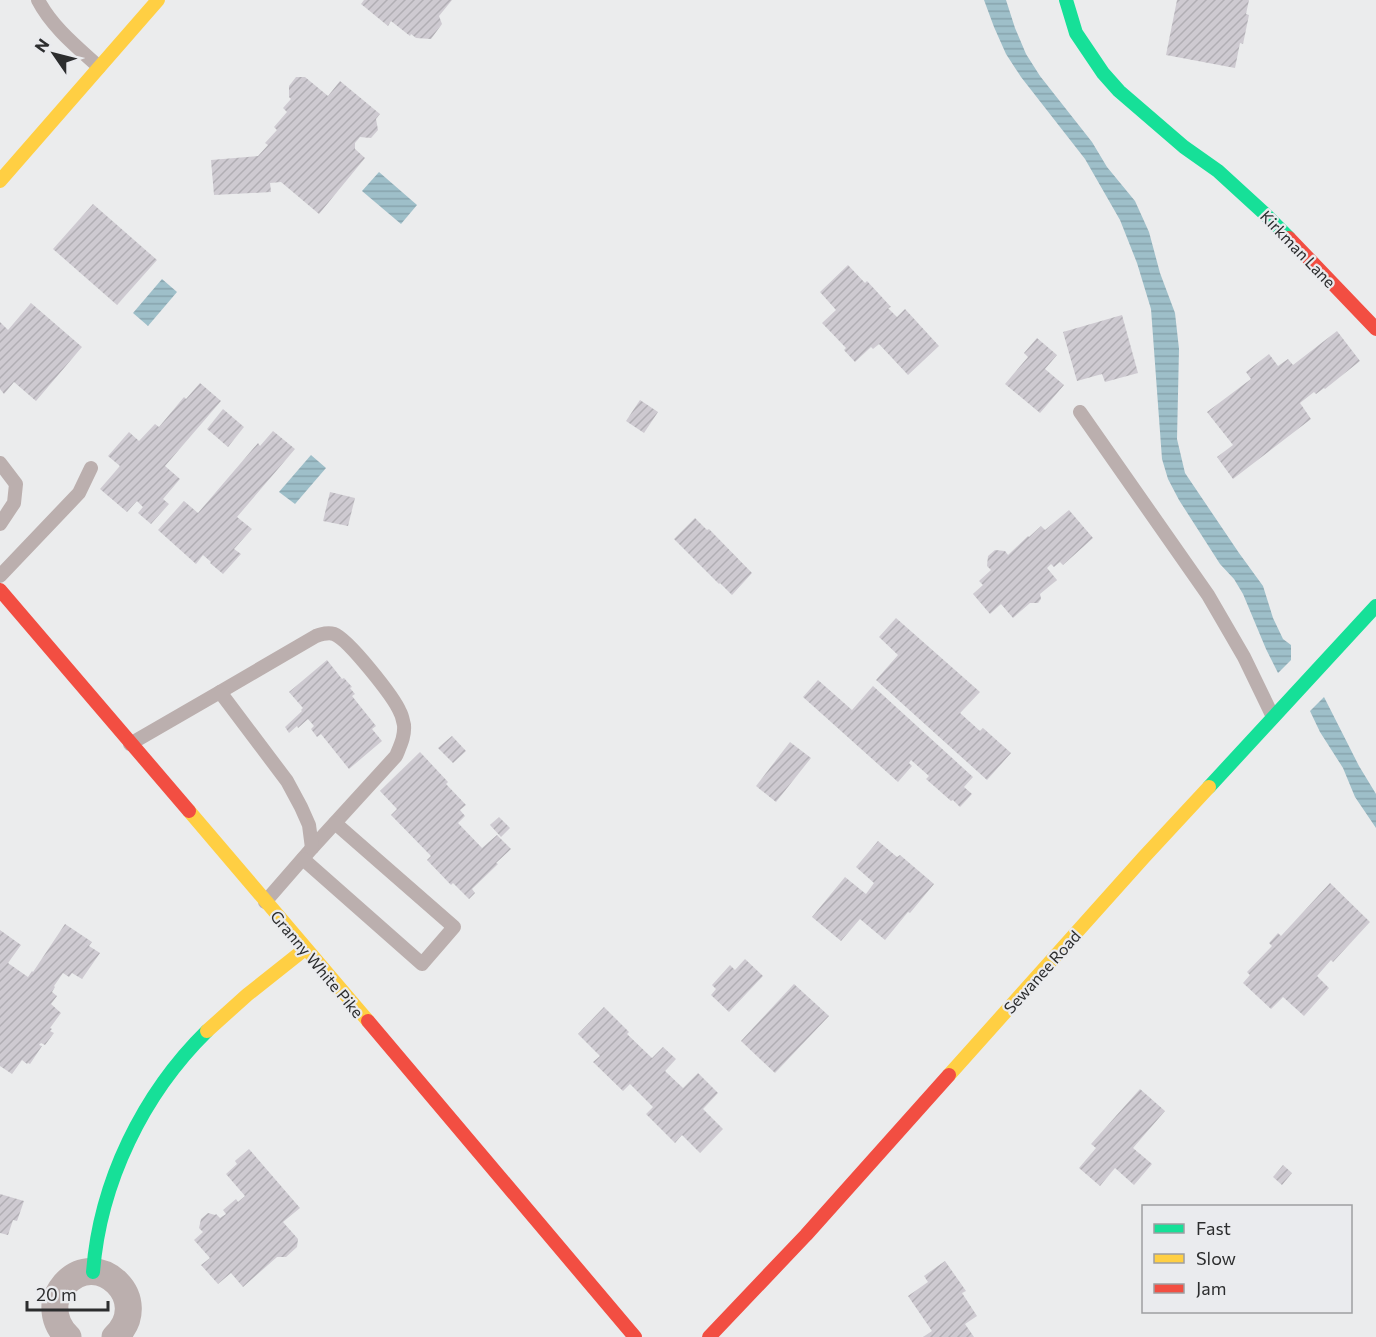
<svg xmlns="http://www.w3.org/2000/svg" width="1376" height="1337" font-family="Commissioner,sans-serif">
<defs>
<pattern id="water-rules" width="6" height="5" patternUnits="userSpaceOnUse" patternTransform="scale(1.5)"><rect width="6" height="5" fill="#9ebfc9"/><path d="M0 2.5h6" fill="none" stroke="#88a4ad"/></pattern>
<pattern id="building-hatch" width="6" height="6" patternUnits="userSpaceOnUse" patternTransform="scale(1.5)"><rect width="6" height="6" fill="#cecad1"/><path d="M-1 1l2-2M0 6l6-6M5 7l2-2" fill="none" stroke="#b1aeb4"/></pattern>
</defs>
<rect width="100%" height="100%" fill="#ebeced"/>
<g fill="url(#water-rules)">
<path d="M984 0H1006L1015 28 1026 54 1040 76 1092 142 1107 167 1135 201 1149 232 1160 273 1175 313 1179 349 1177 439 1185 473 1239 553 1263 586 1273 618 1283 639 1291 645V660L1278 673 1266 649 1243 594 1234 579 1220 564 1179 500 1168 479 1162 459 1151 309 1137 263 1120 220 1085 159 1021 77 1006 54 994 27Z"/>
<path d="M379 172 417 205 401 224 362 191Z"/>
<path d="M162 279 177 292 148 326 133 313Z"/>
<path d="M311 455 326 468 295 504 279 492Z"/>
<path d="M1324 697 1359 766 1376 794V828L1355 797 1343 768 1320 732 1310 711Z"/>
</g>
<g fill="url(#building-hatch)">
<path d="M364 0H452L439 16 442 24 431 39 416 38 411 34 410 36 391 21 388 26 361 4Z"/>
<path d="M1177 0H1249L1246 14 1249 15 1243 44 1240 43 1235 68 1166 55Z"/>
<path d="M296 77H305L328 96 340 81 380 114 376 119 378 130 371 138 360 137 355 143V149L365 158 319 214 281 182 270 183 271 192 214 195 211 160 258 156 268 145 265 143 277 130 274 127 287 112 283 108 291 99 289 97V86Z"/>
<path d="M93 204 157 260 117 305 53 249Z"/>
<path d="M848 265 865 283 867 281 891 307 888 308 897 317 905 309 939 346 908 375 879 344 873 349 871 347 855 362 844 350 846 348 822 323 836 310 820 292Z"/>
<path d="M31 303 82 347 36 401 14 382 4 394 0 389V322L8 330Z"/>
<path d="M1122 315 1138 373 1105 382 1102 374 1077 381 1063 332Z"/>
<path d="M1337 331 1360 361 1325 389 1324 388 1316 394 1314 392 1300 403 1311 419 1233 479 1217 457 1233 445 1207 412 1251 379 1246 372 1269 354 1278 366 1288 359 1293 365Z"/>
<path d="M1037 338 1057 355 1045 369 1064 385 1040 413 1005 384 1028 357 1024 353Z"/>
<path d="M200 383 221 401 165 466 180 479 163 499 169 504 151 524 138 513 143 507 137 501 127 512 100 489 120 466 108 456 129 432 139 441 155 424 159 427 184 397 186 399Z"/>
<path d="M640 400 658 412 644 433 626 421Z"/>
<path d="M223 409 244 427 228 447 207 429Z"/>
<path d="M273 431 295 449 237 517 252 529 234 549 241 554 223 574 210 563 211 562 203 555 196 564 158 530 184 501 198 513 258 443 260 446Z"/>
<path d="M330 492 355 498 348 526 323 521Z"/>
<path d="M1069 510 1093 538 1063 565 1060 562 1054 567 1051 564 1047 568 1057 580 1040 594 1041 599 1038 603H1030L1013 618 1001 604 990 614 973 594 983 585 979 581 991 570 987 566 988 556 995 550 1005 551 1008 555 1028 536 1029 537 1041 526 1045 530Z"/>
<path d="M695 518 707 530 709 529 752 573 732 595 720 583 719 584 674 539Z"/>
<path d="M896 618 980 692 960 713 980 731 983 728 1011 753 987 780 876 680 898 655 879 637Z"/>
<path d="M327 660 342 679 344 678 352 687 350 688 355 694 352 696 376 726 372 729 382 741 349 769 321 734 317 737 311 729 314 726 308 719 298 728 297 726 289 733 285 727 302 711 301 710 303 708 289 692Z"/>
<path d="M818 680 852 710 873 686 973 777 964 787 972 794 960 807 953 800 951 801 926 779 929 776 911 760 909 763 912 766 898 782 803 697Z"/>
<path d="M452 736 466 751 453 763 438 748Z"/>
<path d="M790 742 811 758 776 802 756 786Z"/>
<path d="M420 752 448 782 446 784 466 805 460 810 465 816 458 823 482 848 497 835 511 849 496 863 498 864 472 889 475 893 469 899 453 883 451 885 427 860 431 856 391 815 397 809 380 791Z"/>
<path d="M499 817 510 828 501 837 490 825Z"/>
<path d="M878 841 897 857 900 855 934 884 910 913 908 912 885 940 860 919 841 941 812 917 845 877 866 894 874 883 856 867Z"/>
<path d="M1330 883 1370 922 1333 962 1331 960 1317 976 1329 988 1304 1016 1283 997 1271 1009 1243 983 1250 975 1247 972 1272 946 1269 943 1278 933 1281 936Z"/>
<path d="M65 924 92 942 89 946 100 953 82 979 72 973 69 977 63 973 54 986 55 987 52 992 57 996 51 1004 61 1013 50 1028 52 1029 50 1031 54 1033 45 1045 41 1043 39 1045 42 1046 30 1064 28 1063 27 1064 22 1060 12 1074 0 1066V930L21 945 8 963 28 977 32 971 33 972Z"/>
<path d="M745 959 763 976 729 1012 711 995 716 989 712 985 730 965 735 970Z"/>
<path d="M794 984 829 1016 775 1073 741 1041Z"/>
<path d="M604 1007 629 1032 627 1034 652 1058 663 1047 676 1059 665 1071 683 1088 698 1073 718 1093 703 1109 723 1129 700 1153 682 1135 675 1143 646 1114 653 1107 630 1084 623 1091 593 1062 600 1056 578 1034Z"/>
<path d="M1140 1089 1165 1111 1133 1148 1152 1164 1134 1185 1115 1168 1100 1186 1079 1168 1096 1148 1091 1144Z"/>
<path d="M249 1149 300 1208 283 1222 298 1239 297 1247 286 1257H277L243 1287 231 1273 218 1284 201 1265 210 1258 194 1240 203 1232 199 1228 201 1219 208 1213 215 1215 216 1214 220 1218 226 1214 223 1210 236 1199 238 1202 245 1196 226 1174 237 1164 235 1161Z"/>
<path d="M1283 1165 1292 1173 1282 1185 1273 1177Z"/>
<path d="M0 1194 24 1201 17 1221 13 1220 8 1235 0 1233Z"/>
<path d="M945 1261 966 1291 962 1293 977 1316 965 1324 974 1337H923L932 1331 908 1296 928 1282 924 1276Z"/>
</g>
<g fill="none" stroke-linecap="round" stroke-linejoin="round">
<g stroke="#bbafae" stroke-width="14">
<path d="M38 0C52 27 77 47 99 67"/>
<path d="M1080 412 1208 595 1244 657 1273 717"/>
<path d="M0 463 16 484 14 503 0 524"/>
<path d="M0 576 79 493 91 468"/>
<path d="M220 692 316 636C322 634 328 632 334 634 348 639 394 697 400 712 402 715 403 721 404 725 405 737 400 746 396 756L312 848 265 902"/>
<path d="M130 744 220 692 287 781 301 807 309 825 312 848"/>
<path d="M303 859 422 964 454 927 335 823"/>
</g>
<path stroke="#bbafae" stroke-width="27" d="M68 1337C59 1329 54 1317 55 1304 56 1296 60 1290 65 1284 98 1247 154 1300 115 1337"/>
<g stroke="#16e098" stroke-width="14">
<path d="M1066 0 1076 33 1103 73 1119 91 1184 147 1218 171 1265 214 1289 238"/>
<path d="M1209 787 1376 606"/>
<path d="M93 1272C100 1182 143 1094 207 1031"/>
</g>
<g stroke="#ffcf43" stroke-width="14">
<path d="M0 181 158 0"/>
<path d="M189 811 368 1021"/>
<path d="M207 1031 247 995 305 949"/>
<path d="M949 1075 1144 857 1209 787"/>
</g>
<g stroke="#f24e42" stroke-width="14">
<path d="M1289 238 1376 329"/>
<path d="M0 590 189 811"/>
<path d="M368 1021 635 1337"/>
<path d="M709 1337 806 1235 949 1075"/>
</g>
</g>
<g text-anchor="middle" stroke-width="4.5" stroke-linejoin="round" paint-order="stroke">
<g font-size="16" fill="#2c2d2e" stroke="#eaebee">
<text transform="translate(1298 249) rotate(46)" y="6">Kirkman Lane</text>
<text transform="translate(317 964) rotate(50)" y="6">Granny White Pike</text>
<text transform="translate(1042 972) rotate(-48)" y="6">Sewanee Road</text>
</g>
</g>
<rect x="1142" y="1205" width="210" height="108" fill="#eaebee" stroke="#9e9fa1" stroke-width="1.5"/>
<rect x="1154" y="1224" width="30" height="9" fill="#16e098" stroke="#9e9fa1" stroke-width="1.5"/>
<text x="1196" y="1235" font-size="18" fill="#2c2d2e">Fast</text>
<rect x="1154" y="1254" width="30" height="9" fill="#ffcf43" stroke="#9e9fa1" stroke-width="1.5"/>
<text x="1196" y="1265" font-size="18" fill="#2c2d2e">Slow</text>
<rect x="1154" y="1284" width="30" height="9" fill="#f24e42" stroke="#9e9fa1" stroke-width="1.5"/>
<text x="1196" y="1295" font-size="18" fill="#2c2d2e">Jam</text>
<g transform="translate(54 54) rotate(305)" stroke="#eaebee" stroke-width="4.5" paint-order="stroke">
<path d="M0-4.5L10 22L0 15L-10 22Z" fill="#2c2d2e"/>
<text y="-9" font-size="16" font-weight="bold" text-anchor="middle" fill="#2c2d2e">N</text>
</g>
<path d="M27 1301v9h81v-9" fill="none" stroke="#2c2d2e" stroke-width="3"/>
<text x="36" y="1301" font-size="18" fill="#2c2d2e" stroke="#eaebee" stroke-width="4.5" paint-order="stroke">20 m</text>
</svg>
